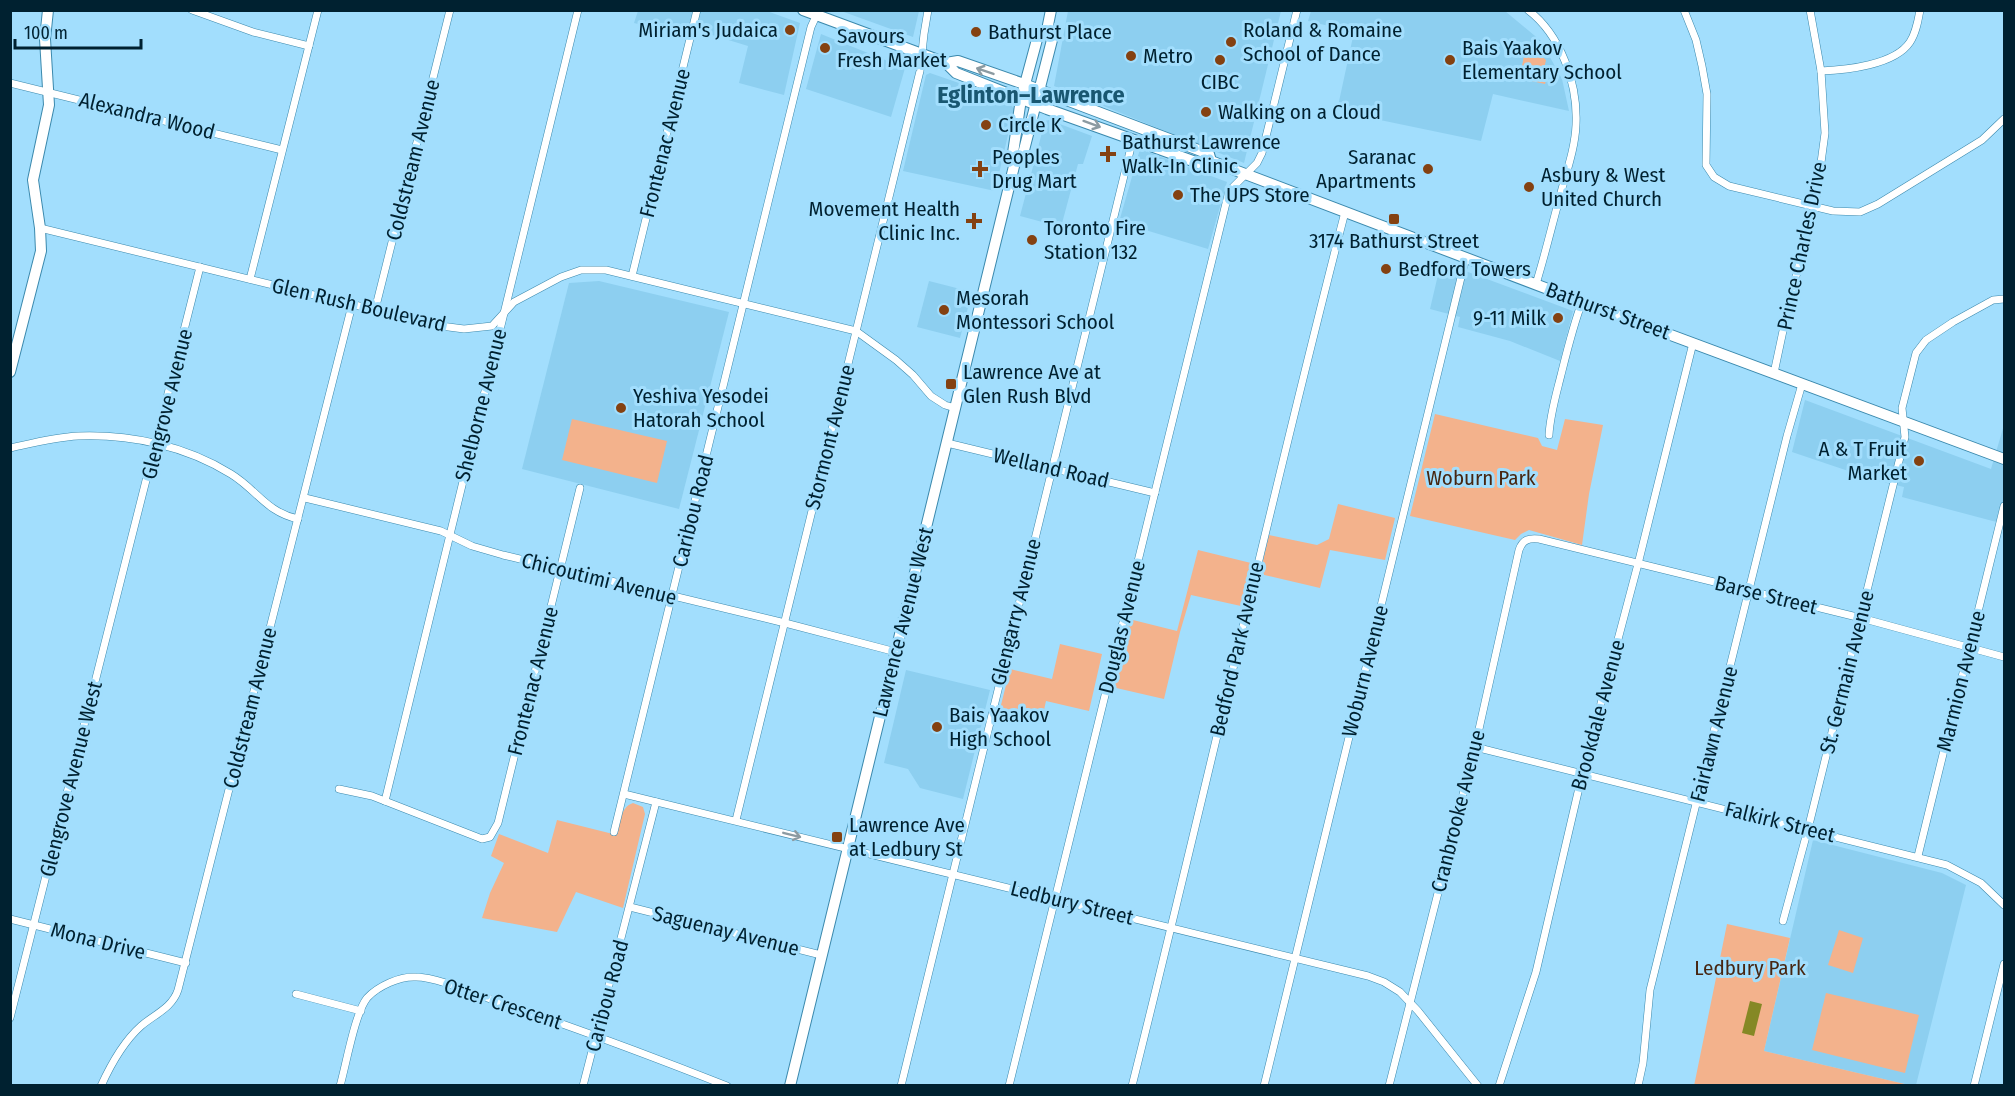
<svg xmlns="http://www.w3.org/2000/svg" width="2015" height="1096" font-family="'Fira Sans Condensed',sans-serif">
<rect width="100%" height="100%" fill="#a2defd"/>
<g fill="#8dcff0">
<path d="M764 10 800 23 784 95 739 83 748 46 686 27 683 35 634 23 638 11Z"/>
<path d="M841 11H919L913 37Z"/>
<path d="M1068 11H1281L1244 163 1054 86Z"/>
<path d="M1311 11H1505L1541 41 1562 79 1569 111 1493 94 1481 141 1380 120 1338 106 1354 32 1308 21Z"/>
<path d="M821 34 905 68 891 117 806 89Z"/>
<path d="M930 73 1008 100 1014 109 995 191 903 171 926 75Z"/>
<path d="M1049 120 1092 136 1083 164H1078L1061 227 1020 216 1045 121Z"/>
<path d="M1140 149 1227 182 1208 249 1119 222Z"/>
<path d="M1441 262 1573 311 1560 361 1510 341 1458 327 1460 317 1430 309Z"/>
<path d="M599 281 729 312 679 509 522 469 569 283Z"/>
<path d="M929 281 972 292 960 338 917 327Z"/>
<path d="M1805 400 1991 469 2004 425V524L1902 497 1904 487 1878 481 1792 452Z"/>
<path d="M906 670 990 690 963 799 920 788 908 769 884 763Z"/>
<path d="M1813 840 1942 873 1966 885 1916 1085H1909L1764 1051Z"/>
</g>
<g fill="#f3b28c">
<path d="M1530 46 1546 60 1544 69 1534 68 1549 70 1545 84 1523 79 1520 76 1524 56Z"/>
<path d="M1435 414 1538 438 1542 446 1557 450 1565 419 1603 425 1589 494 1582 545 1529 530 1521 534 1515 540 1410 516Z"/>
<path d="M572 419 667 441 657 483 562 460Z"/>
<path d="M1338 504 1395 518 1385 560 1330 550 1320 588 1260 574 1269 535 1317 545 1329 539Z"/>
<path d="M1198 550 1251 563 1241 606 1191 595 1180 632 1164 699 1112 687 1129 619 1177 631Z"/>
<path d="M1060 644 1102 654 1089 711 1046 701 1042 719 1000 709 1010 669 1052 679Z"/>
<path d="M633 803 643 807 645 814 623 908 576 892 557 932 482 918 490 893 504 863 491 856 499 834 548 853 557 820 617 835C620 824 620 807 633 803Z"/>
<path d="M1727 924 1790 938 1764 1051 1909 1085 1694 1086Z"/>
<path d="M1839 930 1863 938 1853 973 1828 965Z"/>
<path d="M1826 993 1919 1015 1905 1073 1812 1050Z"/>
</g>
<path fill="#858825" d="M1750 1001 1762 1004 1754 1036 1742 1033Z"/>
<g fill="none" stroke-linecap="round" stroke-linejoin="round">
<defs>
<g id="street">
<path d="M192 10 253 32 309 46"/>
<path d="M1528 10C1561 35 1578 84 1576 125 1575 149 1566 173 1560 196 1552 225 1545 255 1536 284"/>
<path d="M1684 10 1696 40 1702 66 1707 94 1706 165 1714 177 1729 186 1833 211 1860 212 1878 204 1982 140 2004 119"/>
<path d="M1821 71C1846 70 1895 65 1910 42 1916 33 1918 21 1920 10"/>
<path d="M10 83 282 150"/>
<path d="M40 228 441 326 464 329 492 326 514 302 561 277 581 270H606L856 331 896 360 913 375 931 396 945 405 955 408"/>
<path d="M632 276 697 10"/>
<path d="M250 279 318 10"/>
<path d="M375 310 450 10"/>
<path d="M1774 373 1790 298 1815 207 1825 133 1821 71 1810 10"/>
<path d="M1549 435C1550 415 1556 395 1561 375 1567 351 1573 326 1582 302"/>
<path d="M947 443 1155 493"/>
<path d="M10 448C33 443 56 437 78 436 131 434 186 446 231 474 257 490 266 512 298 519"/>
<path d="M305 498 441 531 472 546 503 555 785 623 896 652"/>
<path d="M1475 747 1947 865 1981 883 2004 905"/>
<path d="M339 789 372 796 477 837 482 839 490 837 498 823 580 488"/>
<path d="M624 794 1368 976 1384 982 1400 992 1418 1011 1478 1086"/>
<path d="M385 801 578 10"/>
<path d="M736 820 920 71 924 34 928 10"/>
<path d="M614 832 811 27 817 14"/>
<path d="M1918 856 2004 506"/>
<path d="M630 907 821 955"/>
<path d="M10 919 186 963"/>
<path d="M1783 921 1808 829 1905 437 1902 408 1916 353 1926 340 1953 322 1993 300 2004 299"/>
<path d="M296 994 361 1011"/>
<path d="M10 1018 200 267"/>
<path d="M101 1086C111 1064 123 1042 141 1026 155 1014 172 1008 178 990L352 305"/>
<path d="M340 1086C346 1065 355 1013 367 998 378 986 400 976 416 977 437 977 478 995 499 1002 576 1028 651 1056 727 1086"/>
<path d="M583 1086 656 802"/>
<path d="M901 1086 1133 139"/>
<path d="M1009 1086 1229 191 1257 163 1262 153 1297 10"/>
<path d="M1132 1086C1205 795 1270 502 1345 212"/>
<path d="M1264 1086 1466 257"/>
<path d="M1389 1086 1475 747 1519 550C1523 539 1529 538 1539 539L1861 618 2004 657"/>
<path d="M1499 1086 1536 972 1582 775 1638 564 1693 343"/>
<path d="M1638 1086 1643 1063 1650 990 1787 436 1802 384"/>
<path d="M1974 1086 2004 964"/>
</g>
<g id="secondary">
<path d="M803 10 946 63 956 73 1047 109 1204 165 1211 161 1232 169 1582 302 2004 459"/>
<path d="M946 63 958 61 1024 84 1209 154 1211 161"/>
<path d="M1016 158 1023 154 1052 40 1047 30 1051 10"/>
<path d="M10 372 41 251 40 228 33 180 49 105 45 39 48 10"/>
<path d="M790 1086 1016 158 1013 153 1021 99 1039 32 1047 30"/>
</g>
</defs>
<use href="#street" stroke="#3b89ad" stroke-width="8"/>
<use href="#secondary" stroke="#3b89ad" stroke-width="12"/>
<use href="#street" stroke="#fff" stroke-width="7"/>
<use href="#secondary" stroke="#fff" stroke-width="10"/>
</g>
<defs><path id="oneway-shaft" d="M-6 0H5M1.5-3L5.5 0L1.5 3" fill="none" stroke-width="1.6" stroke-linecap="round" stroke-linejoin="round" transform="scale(1.5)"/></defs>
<g stroke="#8c9ba2">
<use href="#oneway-shaft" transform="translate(985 71) rotate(-161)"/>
<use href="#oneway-shaft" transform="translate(1092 124) rotate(20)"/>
<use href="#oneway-shaft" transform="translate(792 835) rotate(14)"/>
</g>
<g fill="#844111" stroke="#a2defd" stroke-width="2">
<circle cx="790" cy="30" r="6"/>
<circle cx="976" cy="32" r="6"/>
<circle cx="1231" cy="42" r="6"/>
<circle cx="825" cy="48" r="6"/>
<circle cx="1131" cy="56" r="6"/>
<circle cx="1220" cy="60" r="6"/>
<circle cx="1450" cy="60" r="6"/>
<circle cx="1206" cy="112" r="6"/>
<circle cx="986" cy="125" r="6"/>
<path d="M1105 145h6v6h6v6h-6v6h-6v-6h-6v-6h6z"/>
<path d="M977 160h6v6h6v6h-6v6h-6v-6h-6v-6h6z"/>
<circle cx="1428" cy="169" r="6"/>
<circle cx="1529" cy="187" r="6"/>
<circle cx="1178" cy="195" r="6"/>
<rect x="1388" y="213" width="12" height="12" rx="3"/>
<path d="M971 212h6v6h6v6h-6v6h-6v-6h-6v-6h6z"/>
<circle cx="1032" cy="240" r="6"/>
<circle cx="1386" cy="269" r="6"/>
<circle cx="944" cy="310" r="6"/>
<circle cx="1558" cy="318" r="6"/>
<rect x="945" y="378" width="12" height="12" rx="3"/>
<circle cx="621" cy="408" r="6"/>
<circle cx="1919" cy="461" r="6"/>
<circle cx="937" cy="727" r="6"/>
<rect x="831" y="831" width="12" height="12" rx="3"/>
</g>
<g text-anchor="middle" stroke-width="6" stroke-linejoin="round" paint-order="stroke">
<g font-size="21" fill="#002130" stroke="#a2defd" text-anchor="start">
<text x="778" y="37" text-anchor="end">Miriam's Judaica</text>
<text x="1243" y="37">Roland &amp; Romaine<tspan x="1243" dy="24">School of Dance</tspan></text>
<text x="988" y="39">Bathurst Place</text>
<text x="837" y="43">Savours<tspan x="837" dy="24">Fresh Market</tspan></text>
<text x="1462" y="55">Bais Yaakov<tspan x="1462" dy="24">Elementary School</tspan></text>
<text x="1143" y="63">Metro</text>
<text x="1220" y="89" text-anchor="middle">CIBC</text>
<text x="1218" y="119">Walking on a Cloud</text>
<text x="998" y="132">Circle K</text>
<text x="1122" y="149">Bathurst Lawrence<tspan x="1122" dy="24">Walk-In Clinic</tspan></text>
<text x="992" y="164">Peoples<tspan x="992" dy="24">Drug Mart</tspan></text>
<text x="1416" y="164" text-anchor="end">Saranac<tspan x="1416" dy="24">Apartments</tspan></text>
<text x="1541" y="182">Asbury &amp; West<tspan x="1541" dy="24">United Church</tspan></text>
<text x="1190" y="202">The UPS Store</text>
<text x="960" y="216" text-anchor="end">Movement Health<tspan x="960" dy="24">Clinic Inc.</tspan></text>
<text x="1044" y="235">Toronto Fire<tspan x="1044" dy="24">Station 132</tspan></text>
<text x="1394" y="248" text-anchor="middle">3174 Bathurst Street</text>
<text x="1398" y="276">Bedford Towers</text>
<text x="956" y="305">Mesorah<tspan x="956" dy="24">Montessori School</tspan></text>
<text x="1546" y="325" text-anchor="end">9-11 Milk</text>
<text x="963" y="379">Lawrence Ave at<tspan x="963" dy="24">Glen Rush Blvd</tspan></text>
<text x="633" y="403">Yeshiva Yesodei<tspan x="633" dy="24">Hatorah School</tspan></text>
<text x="1907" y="456" text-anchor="end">A &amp; T Fruit<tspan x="1907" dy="24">Market</tspan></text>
<text x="949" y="722">Bais Yaakov<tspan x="949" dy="24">High School</tspan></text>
<text x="849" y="832">Lawrence Ave<tspan x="849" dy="24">at Ledbury St</tspan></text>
</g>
<g font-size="21" fill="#002130" stroke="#a2defd">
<text transform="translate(147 116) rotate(14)" y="7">Alexandra Wood</text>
<text transform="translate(665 143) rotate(-76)" y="7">Frontenac Avenue</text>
<text transform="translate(413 160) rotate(-76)" y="7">Coldstream Avenue</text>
<text transform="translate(1802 246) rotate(-78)" y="7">Prince Charles Drive</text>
<text transform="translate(359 305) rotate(13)" y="7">Glen Rush Boulevard</text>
<text transform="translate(1608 311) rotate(20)" y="7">Bathurst Street</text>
<text transform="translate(167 404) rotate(-76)" y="7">Glengrove Avenue</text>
<text transform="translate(481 405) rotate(-76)" y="7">Shelborne Avenue</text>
<text transform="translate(830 437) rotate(-76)" y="7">Stormont Avenue</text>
<text transform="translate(1051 468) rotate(13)" y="7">Welland Road</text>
<text transform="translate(693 511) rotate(-76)" y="7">Caribou Road</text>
<text transform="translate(599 579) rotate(14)" y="7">Chicoutimi Avenue</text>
<text transform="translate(1766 595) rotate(14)" y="7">Barse Street</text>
<text transform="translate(1016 612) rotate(-76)" y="7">Glengarry Avenue</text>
<text transform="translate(903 622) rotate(-76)" y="7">Lawrence Avenue West</text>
<text transform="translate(1122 627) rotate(-76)" y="7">Douglas Avenue</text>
<text transform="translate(1237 649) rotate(-77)" y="7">Bedford Park Avenue</text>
<text transform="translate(1365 671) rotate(-76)" y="7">Woburn Avenue</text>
<text transform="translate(1847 672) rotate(-76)" y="7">St. Germain Avenue</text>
<text transform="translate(533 681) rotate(-76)" y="7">Frontenac Avenue</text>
<text transform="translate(1961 681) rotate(-76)" y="7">Marmion Avenue</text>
<text transform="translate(250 708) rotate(-76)" y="7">Coldstream Avenue</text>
<text transform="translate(1598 715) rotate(-75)" y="7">Brookdale Avenue</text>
<text transform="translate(1714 734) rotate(-76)" y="7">Fairlawn Avenue</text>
<text transform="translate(71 779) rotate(-76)" y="7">Glengrove Avenue West</text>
<text transform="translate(1458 811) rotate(-76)" y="7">Cranbrooke Avenue</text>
<text transform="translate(1780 822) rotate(14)" y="7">Falkirk Street</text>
<text transform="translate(1072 903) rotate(14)" y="7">Ledbury Street</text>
<text transform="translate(726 931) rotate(14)" y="7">Saguenay Avenue</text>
<text transform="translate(98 941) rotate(14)" y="7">Mona Drive</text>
<text transform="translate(607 996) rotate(-75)" y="7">Caribou Road</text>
<text transform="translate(503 1004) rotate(18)" y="7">Otter Crescent</text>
</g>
<g font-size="21" fill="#472611" stroke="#a2defd">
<text x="1481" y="485">Woburn Park</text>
<text x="1750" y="975">Ledbury Park</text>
</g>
<g font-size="24" font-weight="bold" fill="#195771" stroke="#a2defd">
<text x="1031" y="103">Eglinton–Lawrence</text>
</g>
</g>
<rect width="2015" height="1096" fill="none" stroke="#002130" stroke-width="24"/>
<path d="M15 39v9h126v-9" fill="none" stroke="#002130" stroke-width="3"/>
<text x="24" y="39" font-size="18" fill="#002130" stroke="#a2defd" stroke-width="4.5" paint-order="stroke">100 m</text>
</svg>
